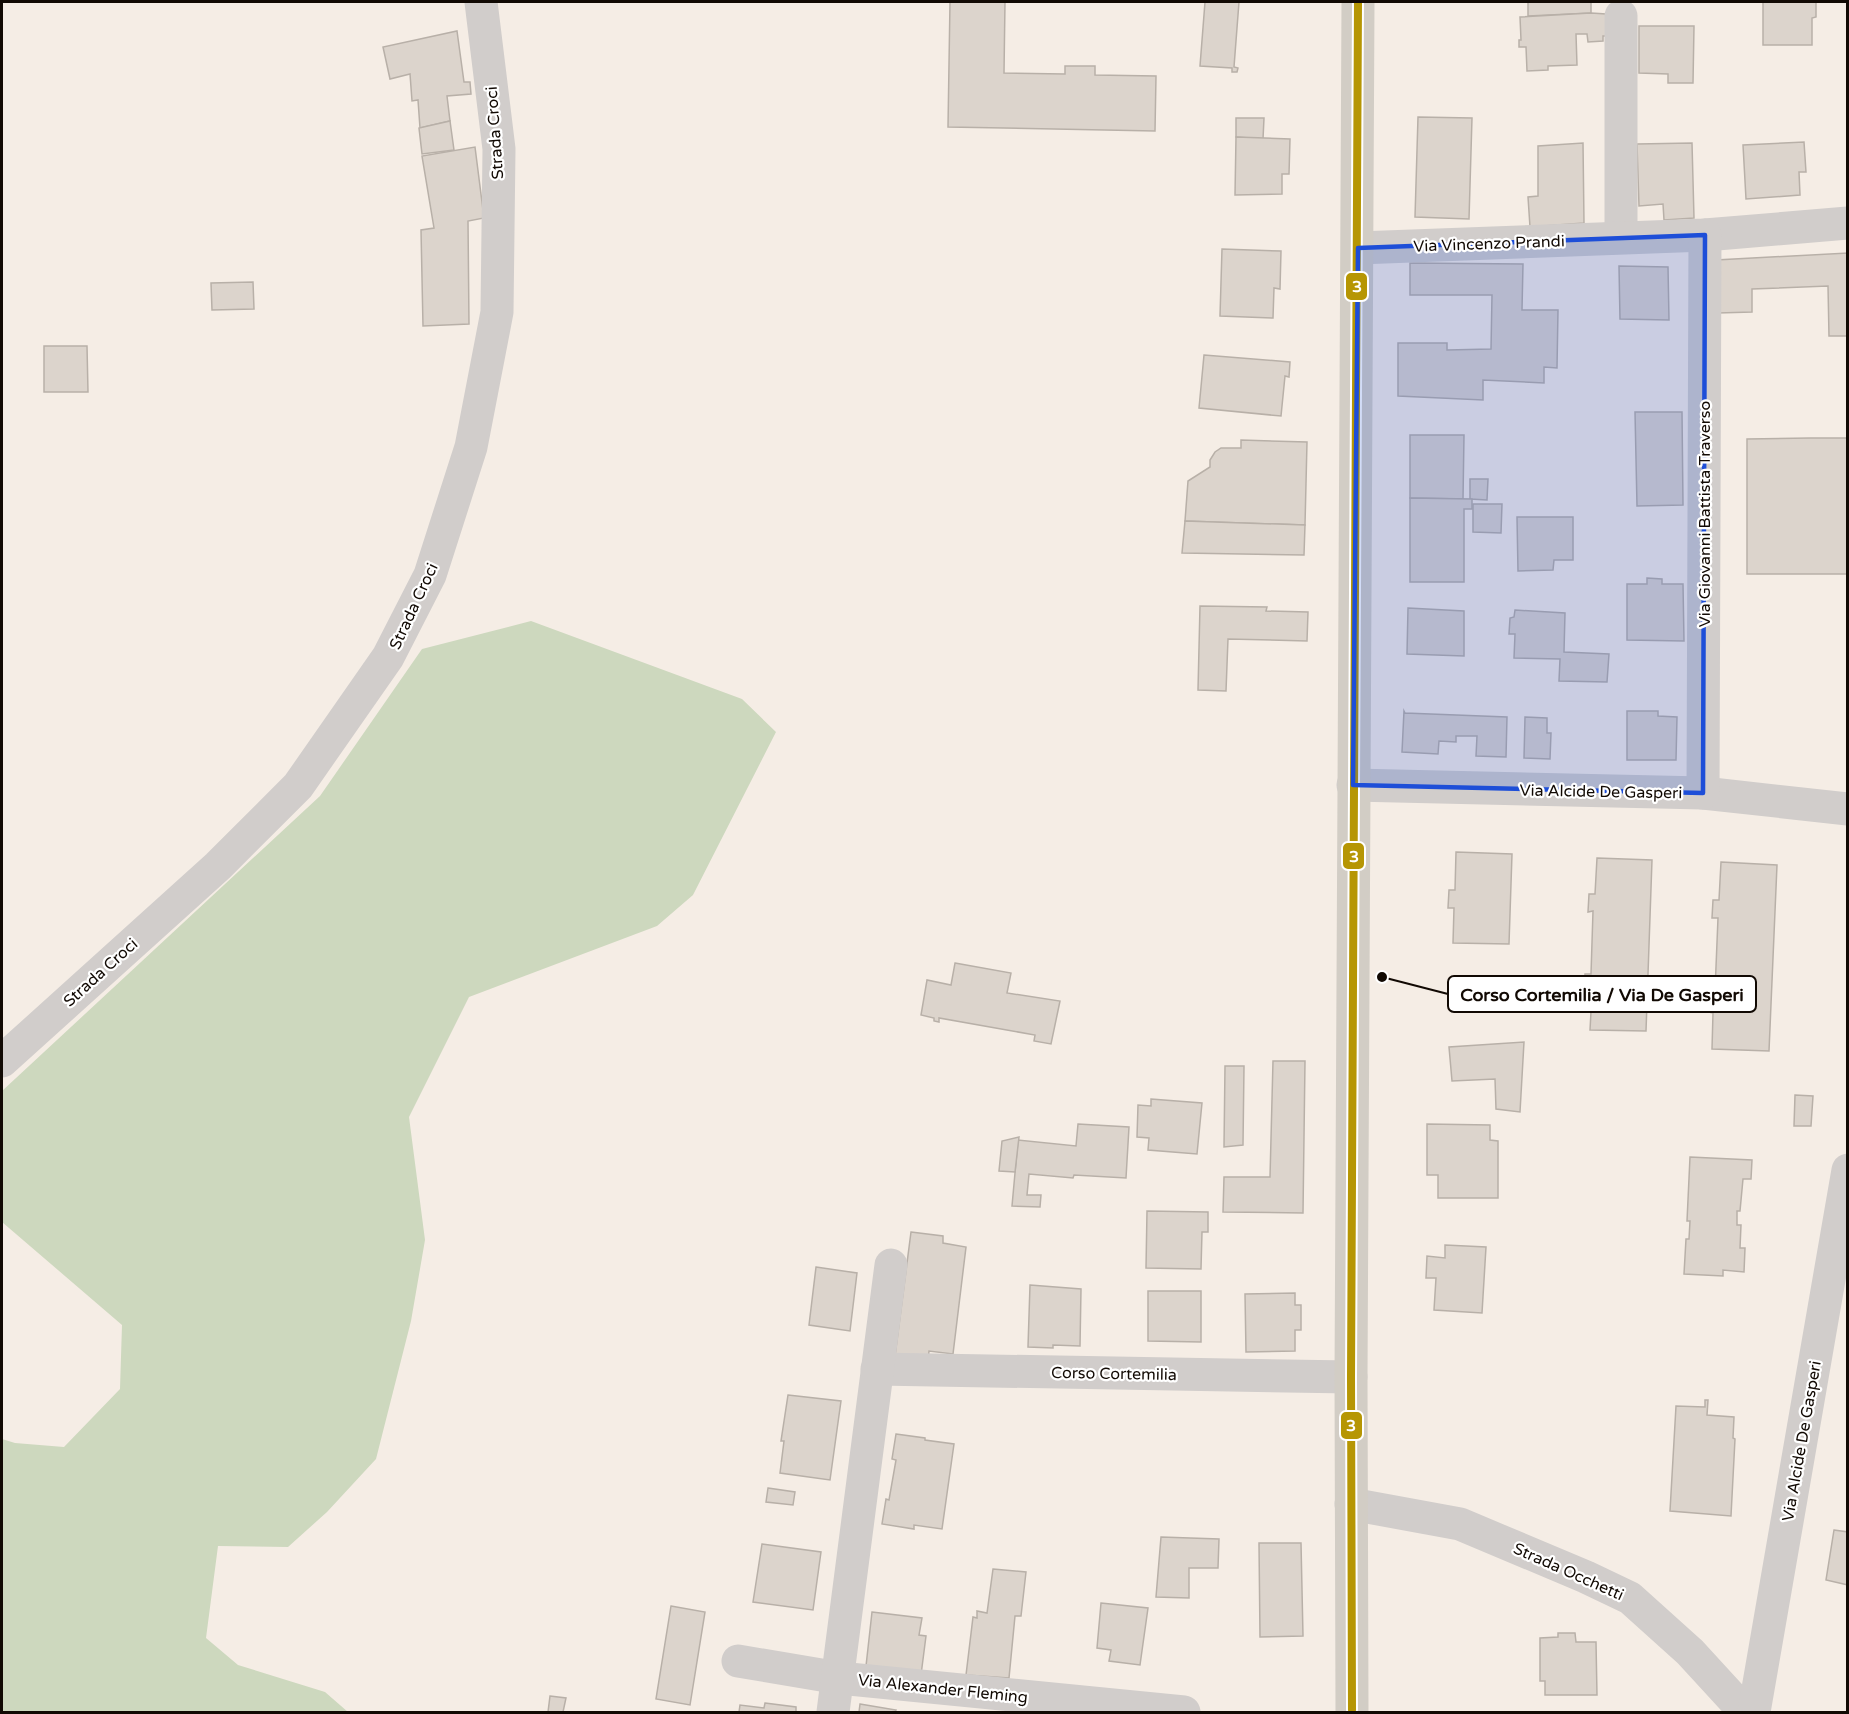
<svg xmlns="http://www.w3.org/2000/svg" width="1849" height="1714" font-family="'Varela Round',sans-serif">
<rect width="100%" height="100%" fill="#f5ede5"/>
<path fill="#cdd8be" d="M531 621 742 699 776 732 693 895 657 926 469 997 409 1117 425 1240 411 1321 376 1459 327 1512 288 1547 218 1546 206 1638 238 1665 325 1692 348 1712H2V1439L15 1443 64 1447 120 1389 122 1325 2 1222V1091L320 796 422 649Z"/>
<g fill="#dcd4cc" stroke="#b8b0a8" stroke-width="1.5">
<path d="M950 2H1005L1004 73 1065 74V66H1095V75L1156 76 1155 131 948 127Z"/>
<path d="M1205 2H1300H1239L1234 67 1238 68 1237 72H1232V68L1200 66Z"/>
<path d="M1528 2H1591V13L1528 16Z"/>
<path d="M1763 2H1816V17L1812 18V45H1763Z"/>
<path d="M1591 13 1606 14 1607 36H1603V41L1588 42 1587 34H1576L1577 65 1548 66V70L1527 71 1526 47H1519V40H1521L1520 17Z"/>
<path d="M1639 26H1694L1693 83H1668V74L1639 73Z"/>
<path d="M457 31 464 82H470L471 94 447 96 450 121 420 128 418 100 412 101 410 74 390 79 383 47Z"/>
<path d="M1418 117 1472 118 1469 219 1415 217Z"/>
<path d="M1236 118H1264L1263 139 1236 137Z"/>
<path d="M450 121 454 150 422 154 419 128Z"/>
<path d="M1236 137 1290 139 1289 174H1282V194L1235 195Z"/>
<path d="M1804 142 1806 172H1799L1800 195 1746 199 1743 145Z"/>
<path d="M1583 143 1584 223 1530 227 1528 197 1538 196V146Z"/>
<path d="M1692 143 1694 218 1664 220 1663 204 1639 206 1637 144Z"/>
<path d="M475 147 484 218 468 221 469 324 423 326 421 230 434 228 422 156Z"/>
<path d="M1222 249 1281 251 1280 289 1274 288 1273 318 1220 316Z"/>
<path d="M1848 253V336H1829L1828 286 1752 289V312L1718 313 1716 260Z"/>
<path d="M1410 263 1523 264 1522 310H1558L1557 368 1544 367V383L1483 380V400L1398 396V343H1447V350L1491 349 1492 295H1410Z"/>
<path d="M1619 266 1668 267 1669 320 1620 319Z"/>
<path d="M253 282 254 309 212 310 211 283Z"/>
<path d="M44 346H87L88 392H44Z"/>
<path d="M1204 355 1290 362 1289 377 1285 376 1281 416 1199 408Z"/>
<path d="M1635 412H1682L1683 505 1637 506Z"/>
<path d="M1410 435H1464L1463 499 1410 498Z"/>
<path d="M1810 438H1848V574H1747V439Z"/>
<path d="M1241 440 1307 442 1305 525 1185 521 1188 481 1210 467V460L1215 452 1221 448H1241Z"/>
<path d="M1470 479H1488L1487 500 1470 499Z"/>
<path d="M1410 498 1472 499V509H1464V582H1410Z"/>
<path d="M1473 504H1502L1501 533 1473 532Z"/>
<path d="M1517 517H1573V560H1554L1553 570 1518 571Z"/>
<path d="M1185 521 1305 525 1304 555 1182 553Z"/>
<path d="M1647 578 1662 579V584H1683L1684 641 1627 640V584H1647Z"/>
<path d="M1200 606 1267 607 1266 611 1308 612 1307 641 1228 639 1226 691 1198 690Z"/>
<path d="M1408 608 1464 611V656L1407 654Z"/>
<path d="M1515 610 1565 613 1564 652 1609 654 1607 682 1559 681 1560 659 1514 658 1515 634H1509L1510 618 1514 617Z"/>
<path d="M1404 711 1405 713 1507 717 1506 757 1476 756 1477 736H1456V742L1439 741 1438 754 1402 752Z"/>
<path d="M1627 711H1658V716L1677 717 1676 760H1627Z"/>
<path d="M1525 717 1547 718V733H1551L1550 759 1524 758Z"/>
<path d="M1456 852 1512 854 1509 944 1453 943 1454 908H1448L1449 890H1455Z"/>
<path d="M1597 858 1652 860 1646 1031 1590 1030 1592 993H1584L1585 974H1591L1593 911 1588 912 1589 894H1595Z"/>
<path d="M1721 862 1777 865 1769 1051 1712 1049 1713 1013 1708 1012 1709 991H1715L1718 918H1712L1713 900H1719Z"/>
<path d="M955 963 1011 973 1007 993 1060 1001 1051 1044 1034 1041 1035 1035 939 1018V1022L934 1021V1018L921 1015 927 980 951 985Z"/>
<path d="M1524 1042 1520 1112 1496 1109 1495 1079 1452 1081 1449 1047Z"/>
<path d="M1273 1061H1305L1303 1213 1223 1212 1224 1177H1270Z"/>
<path d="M1225 1066H1244L1243 1145 1224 1147Z"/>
<path d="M1795 1095 1813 1096 1811 1126H1794Z"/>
<path d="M1151 1099 1202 1103 1197 1154 1148 1150 1149 1138 1137 1137 1138 1105 1151 1106Z"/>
<path d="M1078 1124 1129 1127 1126 1178 1074 1175 1073 1178 1029 1174 1027 1195H1041L1040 1207 1012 1206 1018 1140 1076 1146Z"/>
<path d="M1427 1124 1490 1125V1140L1498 1141V1198H1438V1175H1427Z"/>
<path d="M1019 1137 1015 1172 999 1171 1002 1141Z"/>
<path d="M1690 1157 1752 1160 1751 1179H1743L1740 1211H1737V1225H1741L1740 1248H1745L1744 1272 1723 1270V1276L1684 1274 1686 1239H1689L1690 1221H1687Z"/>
<path d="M1147 1211 1208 1212V1232H1202L1201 1269 1146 1268Z"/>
<path d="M911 1232 943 1236V1243L966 1247 953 1354 929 1351 928 1360 895 1356Z"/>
<path d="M1445 1245 1486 1247 1482 1313 1434 1310 1436 1278H1426L1427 1256 1445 1258Z"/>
<path d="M816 1267 857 1273 850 1331 809 1325Z"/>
<path d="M1030 1285 1081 1289 1080 1346 1053 1345V1348L1028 1347Z"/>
<path d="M1148 1291H1201V1342L1148 1341Z"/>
<path d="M1295 1293V1305H1301V1330H1295V1351L1246 1352 1245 1294Z"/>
<path d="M788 1395 841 1401 830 1480 780 1473 784 1441H781Z"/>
<path d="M1705 1400H1708L1707 1415 1734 1417 1733 1438 1735 1439 1731 1516 1670 1511 1676 1406 1705 1407Z"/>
<path d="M896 1434 925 1438V1440L954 1444 942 1529 914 1525V1529L882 1524 886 1499 889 1500 896 1460 892 1459Z"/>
<path d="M768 1488 795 1492 793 1505 766 1502Z"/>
<path d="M1834 1530 1848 1532V1585L1826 1580Z"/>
<path d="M1161 1537 1219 1539 1218 1568H1189V1598L1156 1597Z"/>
<path d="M1259 1543H1301L1303 1636 1260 1637Z"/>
<path d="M762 1544 821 1552 813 1610 753 1602Z"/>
<path d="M993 1569 1026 1572 1021 1616H1015L1009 1678 966 1675 973 1617 977 1618V1611L987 1613Z"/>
<path d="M1101 1603 1148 1608 1140 1665 1109 1661 1111 1650 1097 1648Z"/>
<path d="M671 1606 705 1612 690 1705 656 1699Z"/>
<path d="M872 1612 922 1618 919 1635 926 1636 921 1675 866 1666Z"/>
<path d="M1558 1633H1575L1576 1642H1596L1597 1695H1545V1681H1540V1638L1558 1637Z"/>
<path d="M550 1696 566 1698 563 1712H548Z"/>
<path d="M765 1703 796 1707V1712H739L740 1705 764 1708Z"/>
<path d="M860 1704 896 1710 895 1712H859Z"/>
</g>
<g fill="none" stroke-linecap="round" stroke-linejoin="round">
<g stroke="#d1cdcb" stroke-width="33">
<path d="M1621 237V16"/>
<path d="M1358 248 1705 235 1848 223"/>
<path d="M1353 785 1703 793 1848 809"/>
<path d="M1703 793 1705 235"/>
<path d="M2 1061 218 866 298 786 388 657 430 575 471 447 497 312 499 149 481 2"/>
<path d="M877 1369 1351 1377"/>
<path d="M1351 1504 1460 1524 1586 1577 1630 1598 1690 1652 1745 1712"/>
<path d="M738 1661 839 1678 1184 1712"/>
<path d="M833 1712 891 1265"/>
<path d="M1754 1712 1848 1170"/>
</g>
<path stroke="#d2cdc5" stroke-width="33" d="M1352 1710 1351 1377 1358 2"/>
<defs>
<path id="bus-1" d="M1352 1710 1351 1377 1358 2"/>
</defs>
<use href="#bus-1" stroke="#fff" stroke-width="12"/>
<use href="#bus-1" stroke="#b69604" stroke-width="8"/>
</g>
<path fill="#1d4ed8" fill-opacity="0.2" stroke="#1d4ed8" stroke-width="4.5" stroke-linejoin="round" d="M1705 235 1703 793 1353 785 1358 248Z"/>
<g text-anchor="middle" stroke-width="4.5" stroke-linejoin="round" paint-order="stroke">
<g font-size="16" fill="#110903" stroke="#fff">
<text transform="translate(494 133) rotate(-94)" y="6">Strada Croci</text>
<text transform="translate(1489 243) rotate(-2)" y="6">Via Vincenzo Prandi</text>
<text transform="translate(1704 514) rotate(-90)" y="6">Via Giovanni Battista Traverso</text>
<text transform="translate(413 606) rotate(-65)" y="6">Strada Croci</text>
<text transform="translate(1601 791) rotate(1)" y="6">Via Alcide De Gasperi</text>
<text transform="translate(100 972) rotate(-42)" y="6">Strada Croci</text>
<text transform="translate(1114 1373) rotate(1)" y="6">Corso Cortemilia</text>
<text transform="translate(1801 1441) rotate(-80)" y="6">Via Alcide De Gasperi</text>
<text transform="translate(1569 1571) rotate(24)" y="6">Strada Occhetti</text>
<text transform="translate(943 1688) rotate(6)" y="6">Via Alexander Fleming</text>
</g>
</g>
<path fill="none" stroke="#110903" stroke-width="2" d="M1382 977L1448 994"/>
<circle fill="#110903" stroke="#fff" stroke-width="2" cx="1382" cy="977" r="6"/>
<rect fill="#fff" stroke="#110903" stroke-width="2" x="1448" y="976" width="308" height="36" rx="6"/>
<g font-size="18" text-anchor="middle" font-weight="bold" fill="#110903">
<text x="1602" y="1001">Corso Cortemilia / Via De Gasperi</text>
</g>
<g stroke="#fff" stroke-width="2">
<rect x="1345" y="272" width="23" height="29" rx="6" fill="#b69604"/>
<rect x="1342" y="842" width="23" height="28" rx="6" fill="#b69604"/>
<rect x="1340" y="1411" width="23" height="29" rx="6" fill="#b69604"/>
</g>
<g font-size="16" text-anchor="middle" font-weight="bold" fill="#fff">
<text x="1357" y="292">3</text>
<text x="1354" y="862">3</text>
<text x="1351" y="1431">3</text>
</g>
<rect width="1849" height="1714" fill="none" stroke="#110903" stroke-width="6"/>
</svg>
